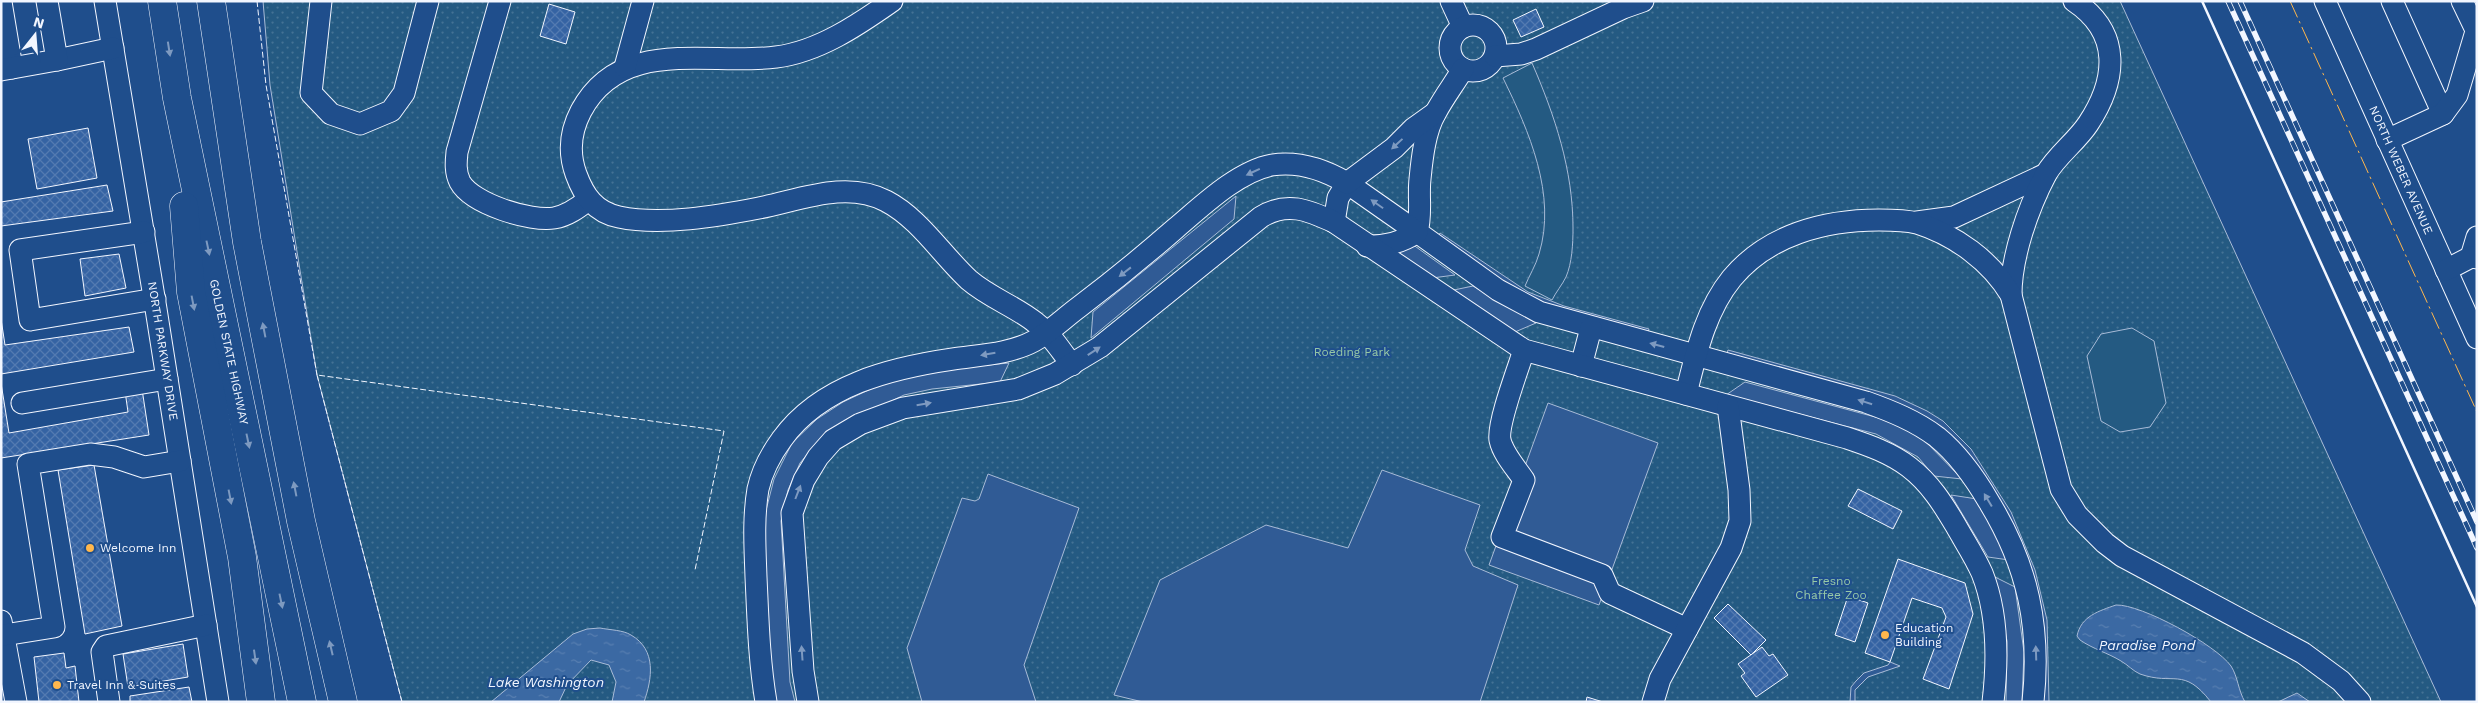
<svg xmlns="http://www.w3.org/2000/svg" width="2478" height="703" font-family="'Work Sans',sans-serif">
<defs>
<pattern id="park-dots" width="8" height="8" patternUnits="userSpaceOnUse" patternTransform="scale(1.25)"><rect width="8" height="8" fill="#245a82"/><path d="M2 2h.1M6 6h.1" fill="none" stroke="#447295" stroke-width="1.8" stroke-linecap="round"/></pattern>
<pattern id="water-ripples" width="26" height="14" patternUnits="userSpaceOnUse" patternTransform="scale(1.25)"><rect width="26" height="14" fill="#3b69a3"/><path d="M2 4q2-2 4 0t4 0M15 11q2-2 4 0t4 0" fill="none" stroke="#587fb1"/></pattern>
<pattern id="building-cross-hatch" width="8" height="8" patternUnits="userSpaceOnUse" patternTransform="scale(1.25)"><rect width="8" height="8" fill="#3563a3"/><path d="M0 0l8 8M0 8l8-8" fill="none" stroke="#537ab1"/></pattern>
</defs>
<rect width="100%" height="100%" fill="#1f4e8c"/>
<path fill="url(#park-dots)" stroke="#a8bbd7" d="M263 1H2120L2441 702H402L317 375 270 85Z"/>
<g fill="#245a82" stroke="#a8bbd7">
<path d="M1532 63C1555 116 1573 170 1573 228 1573 244 1572 263 1566 277 1562 285 1556 292 1552 300L1525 286C1529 276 1536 265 1539 254 1557 195 1529 131 1503 78Z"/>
<path d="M2132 328 2154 341 2166 403 2150 427 2120 432 2101 421 2087 356 2101 334Z"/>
</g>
<g fill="#305b95" stroke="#a8bbd7">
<path d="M1236 196 1234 219 1091 338 1093 312Z"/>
<path d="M1440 233 1528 292 1564 306 1649 329 1647 336 1544 307 1436 239Z"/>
<path d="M1412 244 1455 275 1432 278 1392 250Z"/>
<path d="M1473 286 1536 323 1515 332 1449 291Z"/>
<path d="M1728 350 1895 396 1927 411 1943 421 1971 449 2011 512 2035 570 2047 620 2049 702H2041L2040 627 1960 446 1726 357Z"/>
<path d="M1009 363 1000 382 932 389 904 395 877 408 814 446 800 463 788 490 781 521 790 682 795 702H776L771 672 763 522 774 479 792 443 817 419 843 402 877 386 909 377 955 368Z"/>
<path d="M1745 382 1890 421 1906 428 1926 442 1962 479 1934 476 1918 457 1876 434 1726 395Z"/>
<path d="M1548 403 1658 443 1599 605 1489 565Z"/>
<path d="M1382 470 1480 505 1465 550 1473 566 1518 585 1480 702H1143L1114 695 1160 580 1266 525 1348 548Z"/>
<path d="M988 474 1079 508 1024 665 1036 702H922L907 648 962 498 975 501 979 499Z"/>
<path d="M1951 495 1977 499 2009 560 1988 557Z"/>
<path d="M1995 577 2015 587 2024 652 2022 702H2006L2007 641Z"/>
<path d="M1890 662 1900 666 1868 677 1855 690V702H1850L1851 687 1856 681 1864 673 1888 665Z"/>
</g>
<g fill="url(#water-ripples)" stroke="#a8bbd7">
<path d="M2116 605C2141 604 2216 645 2231 666 2238 677 2238 690 2245 702H2211C2183 666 2174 686 2140 674 2133 671 2128 665 2121 661 2108 653 2093 649 2080 640L2077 636C2081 616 2099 611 2116 605Z"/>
<path d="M600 628C610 630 623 630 631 635 657 650 652 679 644 702H612L616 682 609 665 591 660 567 685 559 702H491L573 634 587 629Z"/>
<path d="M2297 693 2310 702H2278Z"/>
</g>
<g fill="url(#building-cross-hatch)" stroke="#f2f6ff">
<path d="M549 4 575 12 566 44 540 36Z"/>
<path d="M1536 9 1544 27 1521 37 1513 20Z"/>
<path d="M88 128 97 178 37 189 28 139Z"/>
<path d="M107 185 113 211 1 226V202Z"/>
<path d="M119 254 126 288 85 296 80 259Z"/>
<path d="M1 319 5 345 129 327 134 352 1 374Z"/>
<path d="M1 383 9 433 128 412 125 391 142 389 149 435 1 458Z"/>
<path d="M94 465 122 626 85 634 58 470Z"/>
<path d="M1858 489 1902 511 1893 529 1848 506Z"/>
<path d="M1898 559 1965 583 1973 614 1949 689 1923 679 1946 617 1942 608 1912 598 1890 662 1865 653Z"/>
<path d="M1848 596 1868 603 1855 642 1835 635Z"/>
<path d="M1728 604 1766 640 1751 655 1714 618Z"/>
<path d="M183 644 188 677 128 687 123 654Z"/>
<path d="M1762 647 1769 656 1773 654 1788 675 1756 697 1741 676 1745 673 1738 664Z"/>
<path d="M64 653 66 668 75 666 79 702H39L34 657Z"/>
<path d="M189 687 192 702H130V696Z"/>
<path d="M1587 697 1603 702H1586Z"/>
</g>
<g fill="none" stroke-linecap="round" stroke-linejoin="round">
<defs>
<g id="minor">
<path d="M105 1 156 309 218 702"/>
<path d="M321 1 311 93 331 114 360 124 391 111 404 93 428 1"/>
<path d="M500 1 457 152C456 162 455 172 460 182 472 204 531 222 554 218 567 216 578 208 588 200"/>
<path d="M892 1C858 25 818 52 776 57 708 66 621 36 581 111 570 132 568 152 576 174 584 196 595 212 619 217 661 226 718 216 759 208 800 200 846 180 886 201 919 218 942 255 969 280 990 298 1015 306 1036 323 1051 334 1061 351 1072 365"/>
<path d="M1451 1 1463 27"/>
<path d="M2325 1 2477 338"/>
<path d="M2392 1 2443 114"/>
<path d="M2462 1 2476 30"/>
<path d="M1 2 12 68"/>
<circle cx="1473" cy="48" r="23"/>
<path d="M1495 56 1521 54 1536 49 1623 8 1643 1"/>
<path d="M57 60 113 48"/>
<path d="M625 67 643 1"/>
<path d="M1463 69C1454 84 1444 97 1436 112 1425 130 1422 158 1420 179 1418 197 1422 215 1417 232L1498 290 1539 312 1866 402C1891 411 1916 421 1937 437 1959 455 1975 478 1989 502 2028 566 2041 627 2033 702"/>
<path d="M1 70 57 60 47 1"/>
<path d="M2387 140 2443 114 2457 95 2477 28"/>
<path d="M1334 222 1338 198 1347 183 1417 232C1401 243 1386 246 1367 246"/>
<path d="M1917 222 1954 217 2046 174"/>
<path d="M144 232 20 250 30 320 155 299"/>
<path d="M2471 257 2477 237"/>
<path d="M2446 270 2471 257 2477 258"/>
<path d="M2011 295C2011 257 2028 208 2046 174 2057 155 2076 142 2088 124 2117 80 2122 33 2074 1"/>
<path d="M1524 350C1518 369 1497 424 1500 440 1503 454 1516 468 1524 480L1502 537 1602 575 1610 593 1687 629"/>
<path d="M1581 366 1591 328"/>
<path d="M1686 394C1696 354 1705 311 1732 278 1768 235 1824 220 1879 220 1891 220 1905 220 1917 223 1955 235 1991 261 2011 295L2061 489 2077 515 2105 543 2122 556 2303 653 2341 681 2360 702"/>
<path d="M22 403 167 379"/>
<path d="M1 621 16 702"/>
<path d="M4 635 54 627 28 464 90 454 114 457 144 467 180 461"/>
<path d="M109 702 102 652 106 646 206 625"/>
<path d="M766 702C759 660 758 619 756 577 755 548 753 518 758 489 762 471 771 454 782 439 821 385 891 368 953 359 980 355 1010 354 1034 341 1050 332 1064 318 1079 307 1112 282 1144 256 1176 228 1201 207 1238 171 1272 165 1298 161 1325 170 1347 183L1394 148 1414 128 1435 113"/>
<path d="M808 702 803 671 792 513 804 480 818 457 833 440 860 424 903 408 1018 389 1055 374 1100 347 1261 217C1287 201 1308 210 1334 222L1524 350 1847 438C1868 445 1891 453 1909 467 1930 483 1943 504 1956 526 1965 542 1975 557 1982 573 1998 613 1998 660 1993 702"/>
<path d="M1653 702 1660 679 1731 548 1740 521 1739 490 1728 406"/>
</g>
<g id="highway">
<path d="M162 1 177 98 302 702"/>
<path d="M211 1 247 242 301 521 343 702"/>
<path d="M184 206 191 292 242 557 261 702"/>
</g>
</defs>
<use href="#minor" stroke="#f2f6ff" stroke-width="23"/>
<use href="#highway" stroke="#f2f6ff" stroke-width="29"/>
<use href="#minor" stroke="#1f4e8c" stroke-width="21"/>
<use href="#highway" stroke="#1f4e8c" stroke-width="28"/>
<defs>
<g id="rail">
<path d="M2228 1 2477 548"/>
<path d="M2240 1 2477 522"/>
</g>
</defs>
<use href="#rail" stroke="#f2f6ff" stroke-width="5.5"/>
<use href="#rail" stroke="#1f4e8c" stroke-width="4" stroke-dasharray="11" stroke-linecap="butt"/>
<g stroke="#f2f6ff" stroke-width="1" stroke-dasharray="6 2.5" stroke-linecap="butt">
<path d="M257 1 266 85 317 375"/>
<path d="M402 702 317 375 724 431 695 570"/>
</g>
<path stroke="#f2f6ff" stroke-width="2.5" d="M2202 1 2477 607"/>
<path stroke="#ffb74d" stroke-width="1" stroke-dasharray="18 4 2.5 4" stroke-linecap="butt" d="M2290 1 2477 412"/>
</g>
<defs><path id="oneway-solid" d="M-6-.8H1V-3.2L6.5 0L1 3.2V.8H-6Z" transform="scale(1.25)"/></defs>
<g fill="#7e9ac0">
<use href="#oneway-solid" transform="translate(169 49) rotate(81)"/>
<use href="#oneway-solid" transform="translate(1397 144) rotate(137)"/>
<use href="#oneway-solid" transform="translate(1253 172) rotate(155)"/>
<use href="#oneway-solid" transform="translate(1377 204) rotate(-145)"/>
<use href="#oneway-solid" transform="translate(208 248) rotate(78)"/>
<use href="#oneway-solid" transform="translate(1125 272) rotate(142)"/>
<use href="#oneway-solid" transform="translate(193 303) rotate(79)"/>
<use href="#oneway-solid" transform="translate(264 330) rotate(-101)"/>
<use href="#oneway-solid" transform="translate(1657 345) rotate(-165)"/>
<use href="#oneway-solid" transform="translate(1094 351) rotate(-33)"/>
<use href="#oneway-solid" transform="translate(988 354) rotate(170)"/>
<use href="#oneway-solid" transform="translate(1865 402) rotate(-162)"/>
<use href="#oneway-solid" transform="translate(924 404) rotate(-10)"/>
<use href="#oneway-solid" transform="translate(248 441) rotate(78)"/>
<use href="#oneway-solid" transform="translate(295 489) rotate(-101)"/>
<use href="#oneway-solid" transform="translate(798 492) rotate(-69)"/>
<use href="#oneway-solid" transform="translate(230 497) rotate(79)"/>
<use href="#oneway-solid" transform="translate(1988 500) rotate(-121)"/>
<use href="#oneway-solid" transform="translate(281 601) rotate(78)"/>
<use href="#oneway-solid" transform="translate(331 648) rotate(-103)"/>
<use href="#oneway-solid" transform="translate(802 653) rotate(-94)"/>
<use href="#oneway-solid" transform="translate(2036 653) rotate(-92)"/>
<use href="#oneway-solid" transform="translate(255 657) rotate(82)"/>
</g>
<g fill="#ffb74d" stroke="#1f4e8c" stroke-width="2">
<circle cx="90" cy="548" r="5"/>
<circle cx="1885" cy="635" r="5"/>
<circle cx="57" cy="685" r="5"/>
</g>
<g text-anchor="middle" stroke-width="4" stroke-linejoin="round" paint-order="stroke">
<g font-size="12" fill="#f2f6ff" stroke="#1f4e8c">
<text transform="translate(2401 170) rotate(66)" y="4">NORTH WEBER AVENUE</text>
<text transform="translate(163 351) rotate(81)" y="4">NORTH PARKWAY DRIVE</text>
<text transform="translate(229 352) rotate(78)" y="4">GOLDEN STATE HIGHWAY</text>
</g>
<g font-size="12" fill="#97c8a6" stroke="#1f4e8c">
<text x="1352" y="356">Roeding Park</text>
<text x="1831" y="585">Fresno<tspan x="1831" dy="14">Chaffee Zoo</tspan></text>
</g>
<g font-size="12" fill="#f2f6ff" stroke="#1f4e8c" text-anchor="start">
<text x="100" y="552">Welcome Inn</text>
<text x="1895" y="632">Education<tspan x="1895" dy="14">Building</tspan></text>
<text x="67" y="689">Travel Inn &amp; Suites</text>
</g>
<g font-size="14" font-style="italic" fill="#f2f6ff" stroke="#1f4e8c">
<text x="2147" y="650">Paradise Pond</text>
<text x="546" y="687">Lake Washington</text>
</g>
</g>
<rect width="2478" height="703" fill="none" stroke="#f2f6ff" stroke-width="5"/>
<g transform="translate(35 35) rotate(17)" stroke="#1f4e8c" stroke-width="4" paint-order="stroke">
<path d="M0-4L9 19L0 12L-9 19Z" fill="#f2f6ff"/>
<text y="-8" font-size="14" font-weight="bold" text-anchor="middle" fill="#f2f6ff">N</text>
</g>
</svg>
